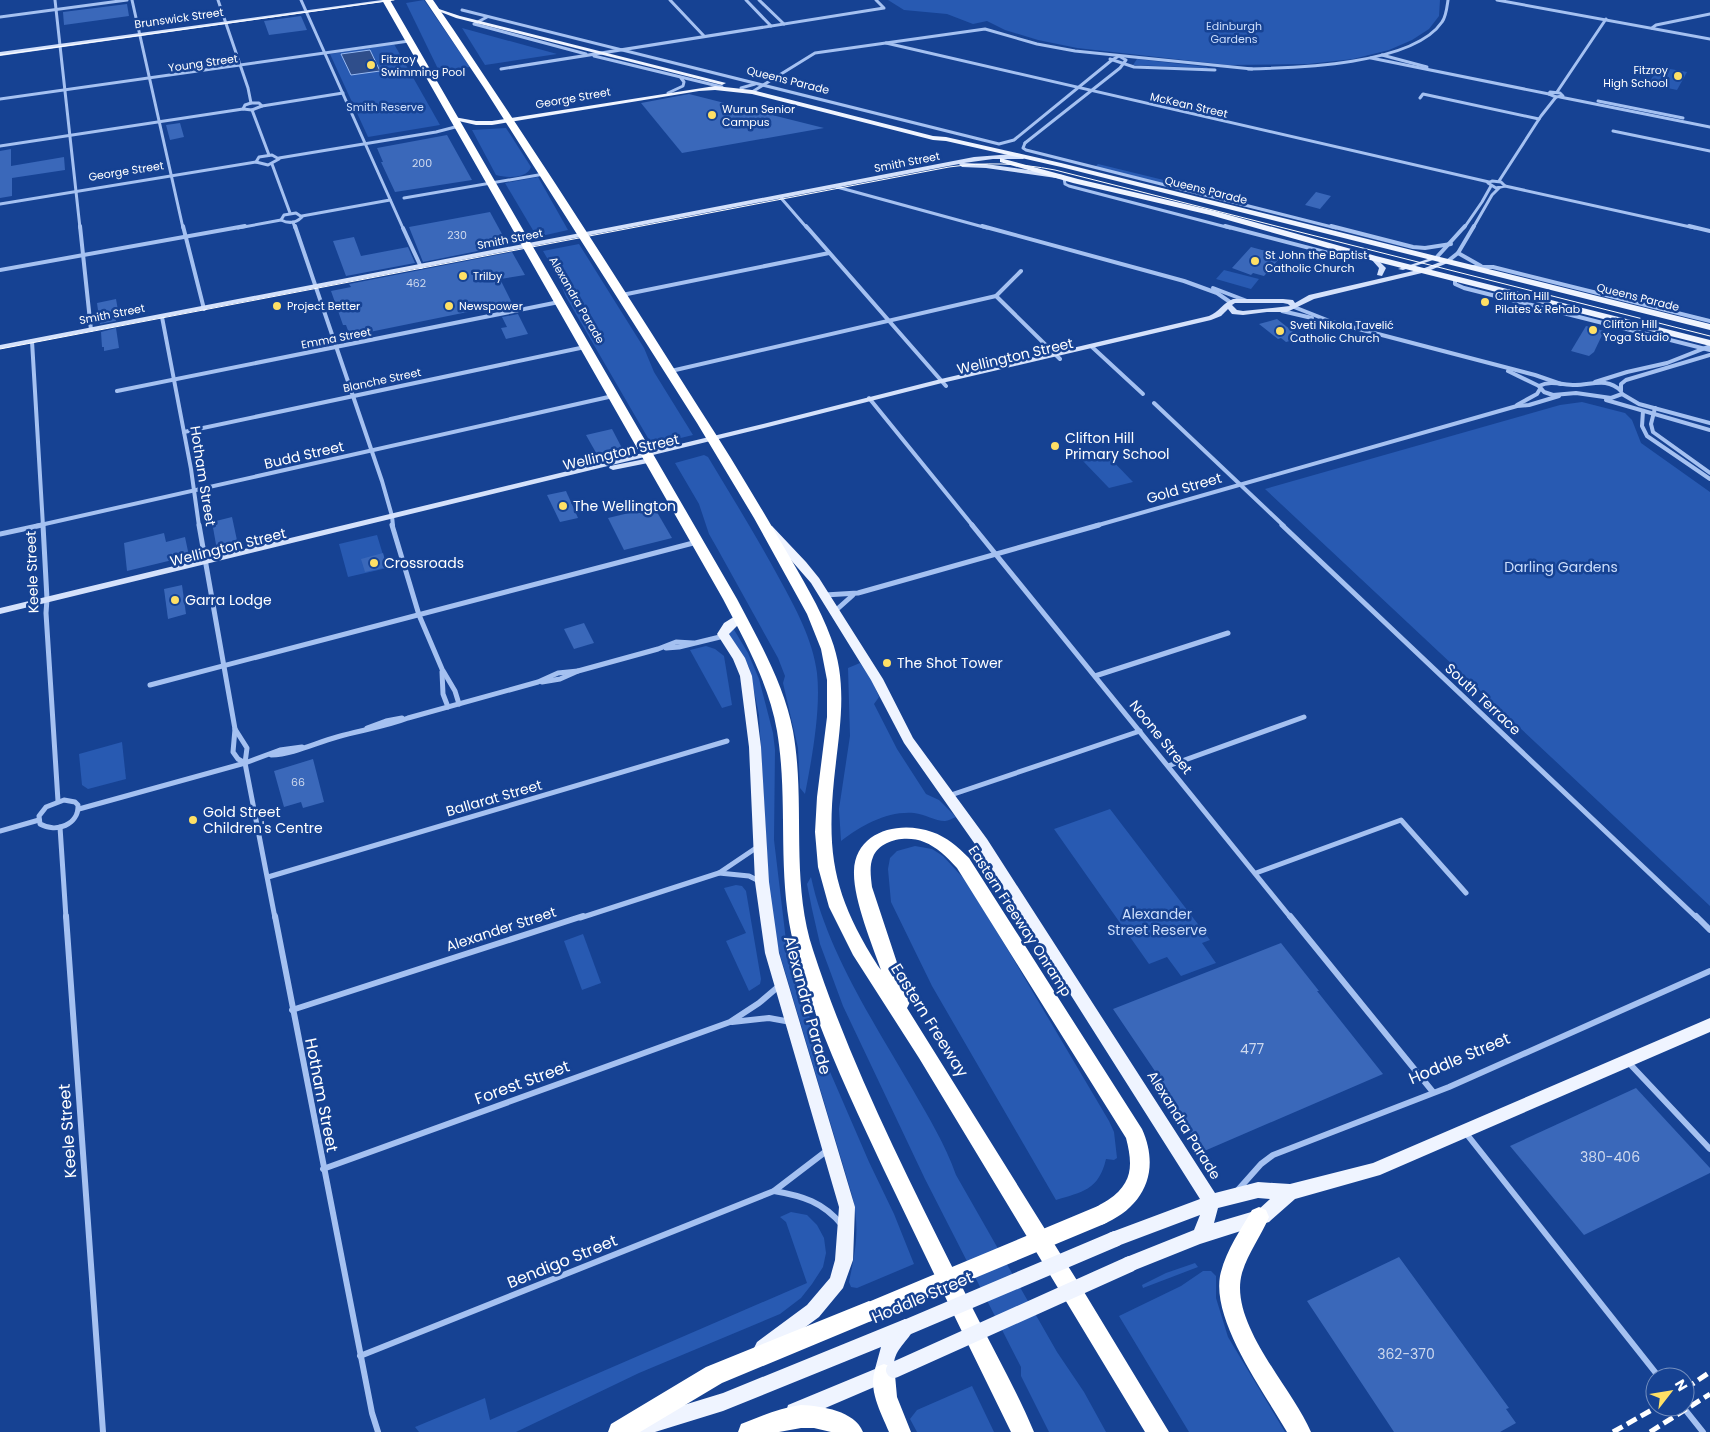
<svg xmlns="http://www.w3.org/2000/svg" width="1710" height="1432" font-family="Poppins,sans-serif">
<rect width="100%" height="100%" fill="#164293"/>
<g fill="#285ab2">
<path d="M424 0 470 67 439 71 406 3Z"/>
<path d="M888 0H1440L1439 16 1429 29 1412 40 1389 50 1353 59 1308 64 1228 65 1077 48 1038 40 1005 30 987 21 973 24 947 14 904 10Z"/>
<path d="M462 28 557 54 485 65Z"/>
<path d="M394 44 440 125 368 137 330 54Z"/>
<path d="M1137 59 1207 67 1208 68 1133 65Z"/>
<path d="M1659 67 1687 72 1677 90 1648 84Z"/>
<path d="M506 128 531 167C527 179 506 178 496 175L472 130Z"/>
<path d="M1098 164 1180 184 1177 187 1095 167Z"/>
<path d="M538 177 568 230 537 237 505 183Z"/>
<path d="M579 244 644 348 654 372 693 435 652 445 566 297 557 275 543 251Z"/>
<path d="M1224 270 1259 279 1251 289 1216 279Z"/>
<path d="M1582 402 1625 413 1632 420 1641 443 1710 492V906L1265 489 1560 405Z"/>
<path d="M704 455 708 457C732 497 757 537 779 578 795 607 813 640 817 673 821 709 812 758 805 794L800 788 798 748 783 683 785 676 778 658 717 548 709 534 699 504 675 463Z"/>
<path d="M1107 455 1133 482 1109 488 1083 461Z"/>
<path d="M377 535 387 568 348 577 339 544Z"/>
<path d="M733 628 748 653 759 679 773 733 775 750 774 840 787 949 821 1051 869 1162 894 1214 914 1264 857 1288 851 1287 849 1282C856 1249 860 1228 852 1195L778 948 770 905 759 715 749 667 729 634Z"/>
<path d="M706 646 715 649 724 656 732 705 722 708 690 650Z"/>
<path d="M860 663 872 680 879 697 874 704 897 749 926 794 939 800 956 817C953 818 948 821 945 821 935 821 925 814 914 813 887 811 862 825 841 841L839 809 850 736 848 668Z"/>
<path d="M122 742 126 779 88 789 82 785 79 754Z"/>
<path d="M1110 809 1210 940 1202 943 1216 963 1181 976 1167 957 1149 964 1054 829Z"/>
<path d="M915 846 932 849 943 856 966 881 1008 950 1109 1121 1114 1132 1117 1158 1114 1160 1106 1159C1099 1190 1082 1192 1056 1200L932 986 891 902 888 869 890 858 897 851Z"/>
<path d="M811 877C827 952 875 1024 913 1090 929 1118 945 1144 956 1175L1057 1352 1084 1392 1106 1432H1049L1021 1376V1367L925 1179 843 1006 820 944 812 909 807 884Z"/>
<path d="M736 885 742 886 746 891 761 979 760 984 749 991 726 941 746 933 724 888Z"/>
<path d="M583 934 601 983 582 990 564 941Z"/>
<path d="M791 1212 807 1215 817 1225 824 1238 826 1253 823 1267 812 1284 801 1298 780 1314 639 1373 516 1432H419L415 1427 485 1398 490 1420 807 1283 786 1222 780 1217Z"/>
<path d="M1195 1263 1198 1267 1143 1288 1142 1285 1166 1273Z"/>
<path d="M1203 1271H1211L1216 1276V1298L1228 1337 1285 1432H1189L1119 1316 1181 1286Z"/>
<path d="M972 1386 994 1432H917L910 1419 917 1410Z"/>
</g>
<path fill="#2f4e8b" stroke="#98baf3" d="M370 50 380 71 351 75 341 54Z"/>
<g fill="#3a68ba">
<path d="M127 4 129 16 64 25 63 12Z"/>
<path d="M301 16 307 30 269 35 264 21Z"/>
<path d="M689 94 824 128 682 153 641 103Z"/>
<path d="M180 123 184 137 170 140 166 125Z"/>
<path d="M447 135 472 180 395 192 381 162H383L377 148Z"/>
<path d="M11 149V166L64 157 65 170 12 178V196L0 198V151Z"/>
<path d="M1316 192 1331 196 1320 209 1305 205Z"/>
<path d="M490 212 508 245 423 262 409 227Z"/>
<path d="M354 237 361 256 408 247 415 263 346 276 333 241Z"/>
<path d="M1251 247 1277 254 1274 257 1279 259 1264 276 1253 273 1251 275 1232 268Z"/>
<path d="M512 252 525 275 500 279 514 307 499 310 497 306 350 336 346 325H343L331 291 351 287 349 284Z"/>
<path d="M116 299 119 316 115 317 116 321 100 324 97 303Z"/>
<path d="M518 314 528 334 506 339 501 328 507 327 502 317Z"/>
<path d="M1277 319 1301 338 1286 342 1281 338 1278 339 1259 324Z"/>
<path d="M1586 326 1604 331 1594 352 1589 356 1571 351Z"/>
<path d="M116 328 119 348 104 351V347H102L101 332Z"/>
<path d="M612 429 624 452 599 458 586 435Z"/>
<path d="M566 491 578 518 560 522 547 495Z"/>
<path d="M654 507 672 538 624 550 608 518Z"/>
<path d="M232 517 238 545 217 550 212 522Z"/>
<path d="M164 533 166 542 185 537 189 556 127 571 124 543Z"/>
<path d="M383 553 387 567 365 572 361 559Z"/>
<path d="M182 585 186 614 168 619 164 589Z"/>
<path d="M584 623 594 643 574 649 564 629Z"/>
<path d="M313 759 324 802 303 808 301 802 284 807 274 771Z"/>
<path d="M1281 943 1319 991H1317L1383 1074 1202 1152 1156 1082 1161 1080 1113 1009Z"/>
<path d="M1636 1088 1710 1168V1173L1584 1235 1510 1146Z"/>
<path d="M1399 1257 1509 1408 1506 1409 1516 1423 1500 1432H1394L1307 1301Z"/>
</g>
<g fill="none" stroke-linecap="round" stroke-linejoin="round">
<g stroke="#a5c1f1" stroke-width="3">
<path d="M55 0 80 228"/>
<path d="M132 0 183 228"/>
<path d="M218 0 248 88 251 103"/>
<path d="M301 0 402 226"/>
<path d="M670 0 704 36"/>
<path d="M746 0 771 26"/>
<path d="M759 0 784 24"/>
<path d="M1497 0 1710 39"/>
<path d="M462 10 999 144 1014 140 1112 60 1119 56 1126 60 1120 68 1025 143"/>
<path d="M0 17 127 0"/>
<path d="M487 17 474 24 586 54"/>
<path d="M1652 28 1656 25 1710 14"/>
<path d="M886 43 1489 182"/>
<path d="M1382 55 1427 67"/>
<path d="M594 56 722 87"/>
<path d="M1371 58 1549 94"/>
<path d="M1110 59 1134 67 1215 70"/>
<path d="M501 69 884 8 876 0"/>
<path d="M1248 69C1296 68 1413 65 1442 22 1446 17 1447 7 1448 0"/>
<path d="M741 88 755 84"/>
<path d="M752 92 815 53 985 29 1037 44 1075 51 1252 69"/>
<path d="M1550 92 1560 93 1563 96 1556 97 1549 94Z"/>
<path d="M1557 92 1606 19"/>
<path d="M668 93 683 86 684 82 681 78"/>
<path d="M1560 97 1710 127"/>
<path d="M1420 98 1423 94 1539 119"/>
<path d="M0 99 409 41"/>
<path d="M1598 101 1683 118"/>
<path d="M251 103H259L262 106 252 110 243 109 245 105Z"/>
<path d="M262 106 343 93"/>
<path d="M252 110 269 155"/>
<path d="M1613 131 1710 151"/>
<path d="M1025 143 1023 148 1026 150 1336 228"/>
<path d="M0 146 243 109"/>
<path d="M272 155 279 159 268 165 256 162 259 157Z"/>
<path d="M279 158 436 132 459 126"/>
<path d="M272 164 290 213"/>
<path d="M1064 178 1065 184 1069 186 1230 228"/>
<path d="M1492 181 1501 182 1505 186 1496 188 1488 183Z"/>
<path d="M1499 181 1541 116 1556 97"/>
<path d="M1505 186 1695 228"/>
<path d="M837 187 987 228"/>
<path d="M404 198 544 174"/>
<path d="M781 198 807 228"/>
<path d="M0 204 256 162"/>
<path d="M296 213 302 217C296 223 289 224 281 220L284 215Z"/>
<path d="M302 216 390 200"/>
<path d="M293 222 295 228"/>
<path d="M238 228 281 220"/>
<path d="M1464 228 1482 202 1491 186"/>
<path d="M1473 228 1492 195 1499 188"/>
</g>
<g stroke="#a5c1f1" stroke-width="4">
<path d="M80 226 91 330"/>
<path d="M183 226 204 309"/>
<path d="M295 226 382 481 392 516 393 526"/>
<path d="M806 226 946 386"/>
<path d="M982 226 1184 281 1217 293 1230 302"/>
<path d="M1225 226 1348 258H1370"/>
<path d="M1331 226 1413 247 1425 248 1451 244"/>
<path d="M1689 226 1710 231"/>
<path d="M403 228 421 267"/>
<path d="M1458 253 1481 266"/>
<path d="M1436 258 1465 226"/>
<path d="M1448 261 1458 253 1474 226"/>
<path d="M1473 267H1493L1710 321"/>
<path d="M0 270 245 226"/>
<path d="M1455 279V284L1464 288 1710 350"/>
<path d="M1213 288 1247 301"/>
<path d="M622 295 829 253"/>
<path d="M996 296 1060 359"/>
<path d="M1294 307 1332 322 1535 375 1561 384"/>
<path d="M1282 311 1312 318"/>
<path d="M162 317 191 469 199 526"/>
<path d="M32 341 43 526"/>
<path d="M1091 346 1143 394"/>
<path d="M671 371 996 296 1021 271"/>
<path d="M1508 371 1539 386 1544 392 1553 395 1576 393 1611 398 1622 394"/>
<path d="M1595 382 1627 372 1667 363 1710 346"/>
<path d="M1539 386C1551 380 1562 385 1575 385 1592 385 1607 377 1621 391"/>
<path d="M1621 390V384L1626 380 1710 355"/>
<path d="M117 391 559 302"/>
<path d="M1622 394 1639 404 1710 423"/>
<path d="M869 398 973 526"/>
<path d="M1606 400 1710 430"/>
<path d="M1154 403 1284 526"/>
<path d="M1517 405 1537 394 1540 389"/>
<path d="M1655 408 1651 424 1653 432 1710 473"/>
<path d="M1643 411 1642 426 1647 436 1710 479"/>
<path d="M184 432 585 347"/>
<path d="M36 526 613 396"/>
<path d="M1095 526 1517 406 1529 405 1559 396"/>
</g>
<g stroke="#a5c1f1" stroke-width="5">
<path d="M43 525 47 599 46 613 58 801"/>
<path d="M199 525 235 729 233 752 238 759 245 763"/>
<path d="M392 525 419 615 442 669 455 691 459 704"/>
<path d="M972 525 1291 918"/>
<path d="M1282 525 1697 918"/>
<path d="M0 534 42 525"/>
<path d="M825 595 858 593 1099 525"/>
<path d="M834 612 853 595"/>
<path d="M666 648 679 647 724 636"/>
<path d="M442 672 443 694 448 707"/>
<path d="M1095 676 1228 633"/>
<path d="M542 682 560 679 578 671 658 649 676 642 693 643"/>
<path d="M150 685 697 542"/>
<path d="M367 728 386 721 402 718"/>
<path d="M235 729 247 748 245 763 275 918"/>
<path d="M271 755C294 754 315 743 337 737 361 730 385 727 408 718L538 682 558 673 578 671"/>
<path d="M1168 766 1304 717"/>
<path d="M948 796 1140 731"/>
<path d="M64 800 75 802 78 805C79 825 56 833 40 824L39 816 46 807Z"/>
<path d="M79 809 245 763 280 750 302 747"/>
<path d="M60 827 66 918"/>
<path d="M0 831 39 820"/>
<path d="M719 873 749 876 759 881"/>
<path d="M1256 873 1401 820 1466 893"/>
<path d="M268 877 727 741"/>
<path d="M580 918 719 873 759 846"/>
</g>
<g stroke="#a5c1f1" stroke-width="6">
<path d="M66 916 103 1432"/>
<path d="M275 916 372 1413 378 1432"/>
<path d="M1290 916 1433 1092"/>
<path d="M1696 916 1710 930"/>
<path d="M292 1010 583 916"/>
<path d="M732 1022 769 1018 791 1022"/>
<path d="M1628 1062 1710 1149"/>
<path d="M1465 1132 1659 1377"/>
<path d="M323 1169 730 1022 759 1003 779 986"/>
<path d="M774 1191C803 1196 823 1202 842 1225"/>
<path d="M1237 1191 1261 1164 1273 1155 1449 1087 1710 971"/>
<path d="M360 1356 774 1191 829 1149"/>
<path d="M1683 1407 1703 1432"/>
</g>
<g fill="#d4e1fb" fill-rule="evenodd">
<path d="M382 0 389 1 0 56V52Z"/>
<path d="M1013 154 1026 157 1023 159H993L964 163 986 164 1063 175 1066 177 1063 179 986 168 962 167 959 164 0 349V345L974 157Z"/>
<path d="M1371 257H1375L1386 268 1382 276 1377 275 1379 268 1371 259Z"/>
<path d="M1434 257 1439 258 1403 270 1398 269Z"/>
<path d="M1448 259 1451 261 1450 262 1426 272 1314 299 1287 312H1267L1243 315 1232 314 1228 309 1221 316 1211 320 942 383 768 427 0 614V608L767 423 941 379 1209 316C1219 312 1223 303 1233 299H1283L1293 300 1295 303 1309 295 1422 269ZM1235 303H1283L1288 304 1290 306 1243 311 1237 310 1232 305Z"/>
<path d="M645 459H648V463L613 470 609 468 610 466Z"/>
</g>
<g fill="#eff4ff" fill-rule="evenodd">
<path d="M433 7 460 16 726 83 722 85 456 18 433 9Z"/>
<path d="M715 86 752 90 933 136 946 137 1061 163 1710 324V330L1061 167 946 141 933 140 752 94 715 90 699 91 492 125H476L450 119 454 117 476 121H492Z"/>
<path d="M1000 158 1078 179 1215 211 1376 256 1710 340V346L1370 260 1210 215 1073 183 1000 162Z"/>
<path d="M768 525 772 526 806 562 819 578 883 679 913 738 987 839 1215 1193 1258 1182 1290 1184 1373 1163 1710 1018V1032L1380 1175 1295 1199 1269 1222 1200 1244 1130 1272 1124 1270 1121 1264 1124 1258 1194 1230 1200 1215 1115 1247 1109 1245 1106 1239 1109 1233 1200 1199 977 847 904 743 871 680 811 583 763 528ZM1258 1198 1270 1199 1258 1210 1214 1223 1218 1208Z"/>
<path d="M740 613 746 617 729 634 745 658 752 676 761 747 769 882 779 953 855 1207 853 1260 843 1288 819 1317 769 1354 763 1357 757 1354 754 1348 757 1342 807 1305 830 1278 835 1260 839 1207 765 953 755 882 749 747 740 676 733 659 717 634 724 623Z"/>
<path d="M905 1319 911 1322 914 1328C908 1343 888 1353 896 1373L893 1379 795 1421 788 1419 786 1412 788 1405 875 1369 881 1347 723 1411 655 1432H616L618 1425 625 1423 723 1393Z"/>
</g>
<g fill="#fff" fill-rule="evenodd">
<path d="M382 0H390L737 599C759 641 784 684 793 731 806 803 790 879 813 950 854 1076 916 1193 974 1311 994 1351 1017 1391 1034 1432H1011C968 1345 926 1257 884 1170 850 1097 814 1023 794 945 776 875 789 802 777 731 769 684 745 641 723 599Z"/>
<path d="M425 0H433L453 29C537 154 619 281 699 408 729 454 757 501 785 549 801 577 820 607 831 638 849 685 839 731 834 780 826 859 836 899 878 966L881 970C872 944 853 899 854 871 855 831 900 820 932 832 947 837 958 847 969 858L1142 1129C1161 1171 1144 1208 1101 1225L1094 1222 1091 1215C1095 1206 1100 1205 1108 1200 1133 1183 1133 1165 1126 1138L957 868C947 857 937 847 924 842 908 835 880 839 873 857 869 866 871 878 872 887L910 1002 907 1008 1078 1282 1169 1432H1145L919 1058 853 955 829 907 818 867 815 832 817 797 827 717V680L821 649 807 614 754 518 697 423 484 88Z"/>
<path d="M1259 1207 1266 1210 1269 1217C1261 1236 1248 1253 1242 1273 1228 1323 1292 1387 1311 1432H1287C1264 1392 1212 1322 1220 1276 1225 1252 1240 1231 1252 1210Z"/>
<path d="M869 1301 876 1305 880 1312 876 1319 722 1383 640 1432H608L611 1424 706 1367Z"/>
<path d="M884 1364 892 1367 895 1375 897 1397 911 1432H889C881 1412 867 1389 876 1367Z"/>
<path d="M801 1405C822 1406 855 1411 863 1432H831L814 1428H801L779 1432H738L741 1424C761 1416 780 1408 801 1405Z"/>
</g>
<g stroke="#fff" stroke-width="1">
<path d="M0 55 394 0"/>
<path d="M0 349 949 167C985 162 1019 163 1055 170L1710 336"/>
</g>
<g stroke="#fff" stroke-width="5" stroke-dasharray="11 5" stroke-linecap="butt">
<path d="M1685 1389 1710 1372"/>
<path d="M1613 1432 1657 1407"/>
<path d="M1650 1432 1710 1394"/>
</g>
<g stroke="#eff4ff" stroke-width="16">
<path d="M905 1328 1115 1239"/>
<path d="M894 1370 1130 1264"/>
</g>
<path stroke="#fff" stroke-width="19" d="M869 1312 1101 1215"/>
</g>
<g fill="#ffe065" stroke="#164293" stroke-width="2">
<circle cx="371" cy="65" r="5"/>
<circle cx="1678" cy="76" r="5"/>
<circle cx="712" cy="115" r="5"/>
<circle cx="1255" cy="261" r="5"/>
<circle cx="463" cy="276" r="5"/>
<circle cx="1485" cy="302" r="5"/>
<circle cx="277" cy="306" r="5"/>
<circle cx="449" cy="306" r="5"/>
<circle cx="1593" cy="330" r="5"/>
<circle cx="1280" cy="331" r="5"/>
<circle cx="1055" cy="446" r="5"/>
<circle cx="563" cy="506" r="5"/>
<circle cx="374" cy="563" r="5"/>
<circle cx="175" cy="600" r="5"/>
<circle cx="887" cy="663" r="5"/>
<circle cx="193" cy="820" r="5"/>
</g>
<g text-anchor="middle" stroke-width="5" stroke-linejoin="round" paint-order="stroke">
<g font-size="11" fill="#fff" stroke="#164293">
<text transform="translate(179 18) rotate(-8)" y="4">Brunswick Street</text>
<text transform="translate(203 63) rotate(-8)" y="4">Young Street</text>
<text transform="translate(788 80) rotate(14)" y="4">Queens Parade</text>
<text transform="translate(573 98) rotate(-10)" y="4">George Street</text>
<text transform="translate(1189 105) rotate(13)" y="4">McKean Street</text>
<text transform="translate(907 162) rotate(-11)" y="4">Smith Street</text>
<text transform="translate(126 171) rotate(-9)" y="4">George Street</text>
<text transform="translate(1206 190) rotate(14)" y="4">Queens Parade</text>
<text transform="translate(510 239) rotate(-11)" y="4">Smith Street</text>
<text transform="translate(1638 297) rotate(14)" y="4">Queens Parade</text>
<text transform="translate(577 300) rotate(60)" y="4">Alexandra Parade</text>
<text transform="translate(112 314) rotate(-11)" y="4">Smith Street</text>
<text transform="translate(336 338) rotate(-11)" y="4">Emma Street</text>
<text transform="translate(382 380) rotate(-12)" y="4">Blanche Street</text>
</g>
<g font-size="11" fill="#ccdefc" stroke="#164293">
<text x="1234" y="30">Edinburgh<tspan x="1234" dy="13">Gardens</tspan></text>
<text x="385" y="111">Smith Reserve</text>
</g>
<g font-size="11" fill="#fff" stroke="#164293" text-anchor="start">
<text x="381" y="63">Fitzroy<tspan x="381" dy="13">Swimming Pool</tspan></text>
<text x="1668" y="74" text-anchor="end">Fitzroy<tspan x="1668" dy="13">High School</tspan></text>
<text x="722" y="113">Wurun Senior<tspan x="722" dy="13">Campus</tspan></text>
<text x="1265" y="259">St John the Baptist<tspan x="1265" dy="13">Catholic Church</tspan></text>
<text x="473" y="280">Trilby</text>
<text x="1495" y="300">Clifton Hill<tspan x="1495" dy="13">Pilates &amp; Rehab</tspan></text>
<text x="287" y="310">Project Better</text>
<text x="459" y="310">Newspower</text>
<text x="1603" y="328">Clifton Hill<tspan x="1603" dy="13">Yoga Studio</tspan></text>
<text x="1290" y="329">Sveti Nikola Tavelić<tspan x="1290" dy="13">Catholic Church</tspan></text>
</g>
<g font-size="11" fill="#ced9ee">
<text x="422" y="167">200</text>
<text x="457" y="239">230</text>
<text x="416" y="287">462</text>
<text x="298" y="786">66</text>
</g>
<g font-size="14" fill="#fff" stroke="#164293">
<text transform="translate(1015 356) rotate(-13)" y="5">Wellington Street</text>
<text transform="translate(621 452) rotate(-13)" y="5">Wellington Street</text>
<text transform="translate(304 455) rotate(-13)" y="5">Budd Street</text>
<text transform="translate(203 476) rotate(81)" y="5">Hotham Street</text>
<text transform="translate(1184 488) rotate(-16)" y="5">Gold Street</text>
<text transform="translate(228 547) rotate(-14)" y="5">Wellington Street</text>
<text transform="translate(32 572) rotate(-92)" y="5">Keele Street</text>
<text transform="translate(1483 699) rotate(43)" y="5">South Terrace</text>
<text transform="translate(1161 737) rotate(51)" y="5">Noone Street</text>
<text transform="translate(494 798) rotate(-16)" y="5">Ballarat Street</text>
<text transform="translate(1020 921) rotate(57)" y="5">Eastern Freeway Onramp</text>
<text transform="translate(501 929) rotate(-18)" y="5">Alexander Street</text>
<text transform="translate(1184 1125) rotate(58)" y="5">Alexandra Parade</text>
</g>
<g font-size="14" fill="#fff" stroke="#164293" text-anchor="start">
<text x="1065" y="443">Clifton Hill<tspan x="1065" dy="16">Primary School</tspan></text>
<text x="573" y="511">The Wellington</text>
<text x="384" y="568">Crossroads</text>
<text x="185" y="605">Garra Lodge</text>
<text x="897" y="668">The Shot Tower</text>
<text x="203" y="817">Gold Street<tspan x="203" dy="16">Children's Centre</tspan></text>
</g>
<g font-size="14" fill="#ccdefc" stroke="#164293">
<text x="1561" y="572">Darling Gardens</text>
<text x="1157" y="919">Alexander<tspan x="1157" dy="16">Street Reserve</tspan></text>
</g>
<g font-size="14" fill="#ced9ee">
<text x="1252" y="1054">477</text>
<text x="1610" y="1162">380-406</text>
<text x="1406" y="1359">362-370</text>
</g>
<g font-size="16" fill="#fff" stroke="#164293">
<text transform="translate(808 1005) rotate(75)" y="6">Alexandra Parade</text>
<text transform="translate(930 1020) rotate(58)" y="6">Eastern Freeway</text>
<text transform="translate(1459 1058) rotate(-23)" y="6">Hoddle Street</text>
<text transform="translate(522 1082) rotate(-20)" y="6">Forest Street</text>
<text transform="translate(322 1095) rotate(79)" y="6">Hotham Street</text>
<text transform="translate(67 1131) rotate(-94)" y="6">Keele Street</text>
<text transform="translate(562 1261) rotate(-22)" y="6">Bendigo Street</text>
<text transform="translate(922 1297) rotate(-23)" y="6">Hoddle Street</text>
</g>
</g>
<g transform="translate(1670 1392) rotate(59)"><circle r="24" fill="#164293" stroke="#738ebe"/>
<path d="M0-4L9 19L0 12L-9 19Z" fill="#ffe065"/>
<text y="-8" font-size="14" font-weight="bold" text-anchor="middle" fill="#ffffff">N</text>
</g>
</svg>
